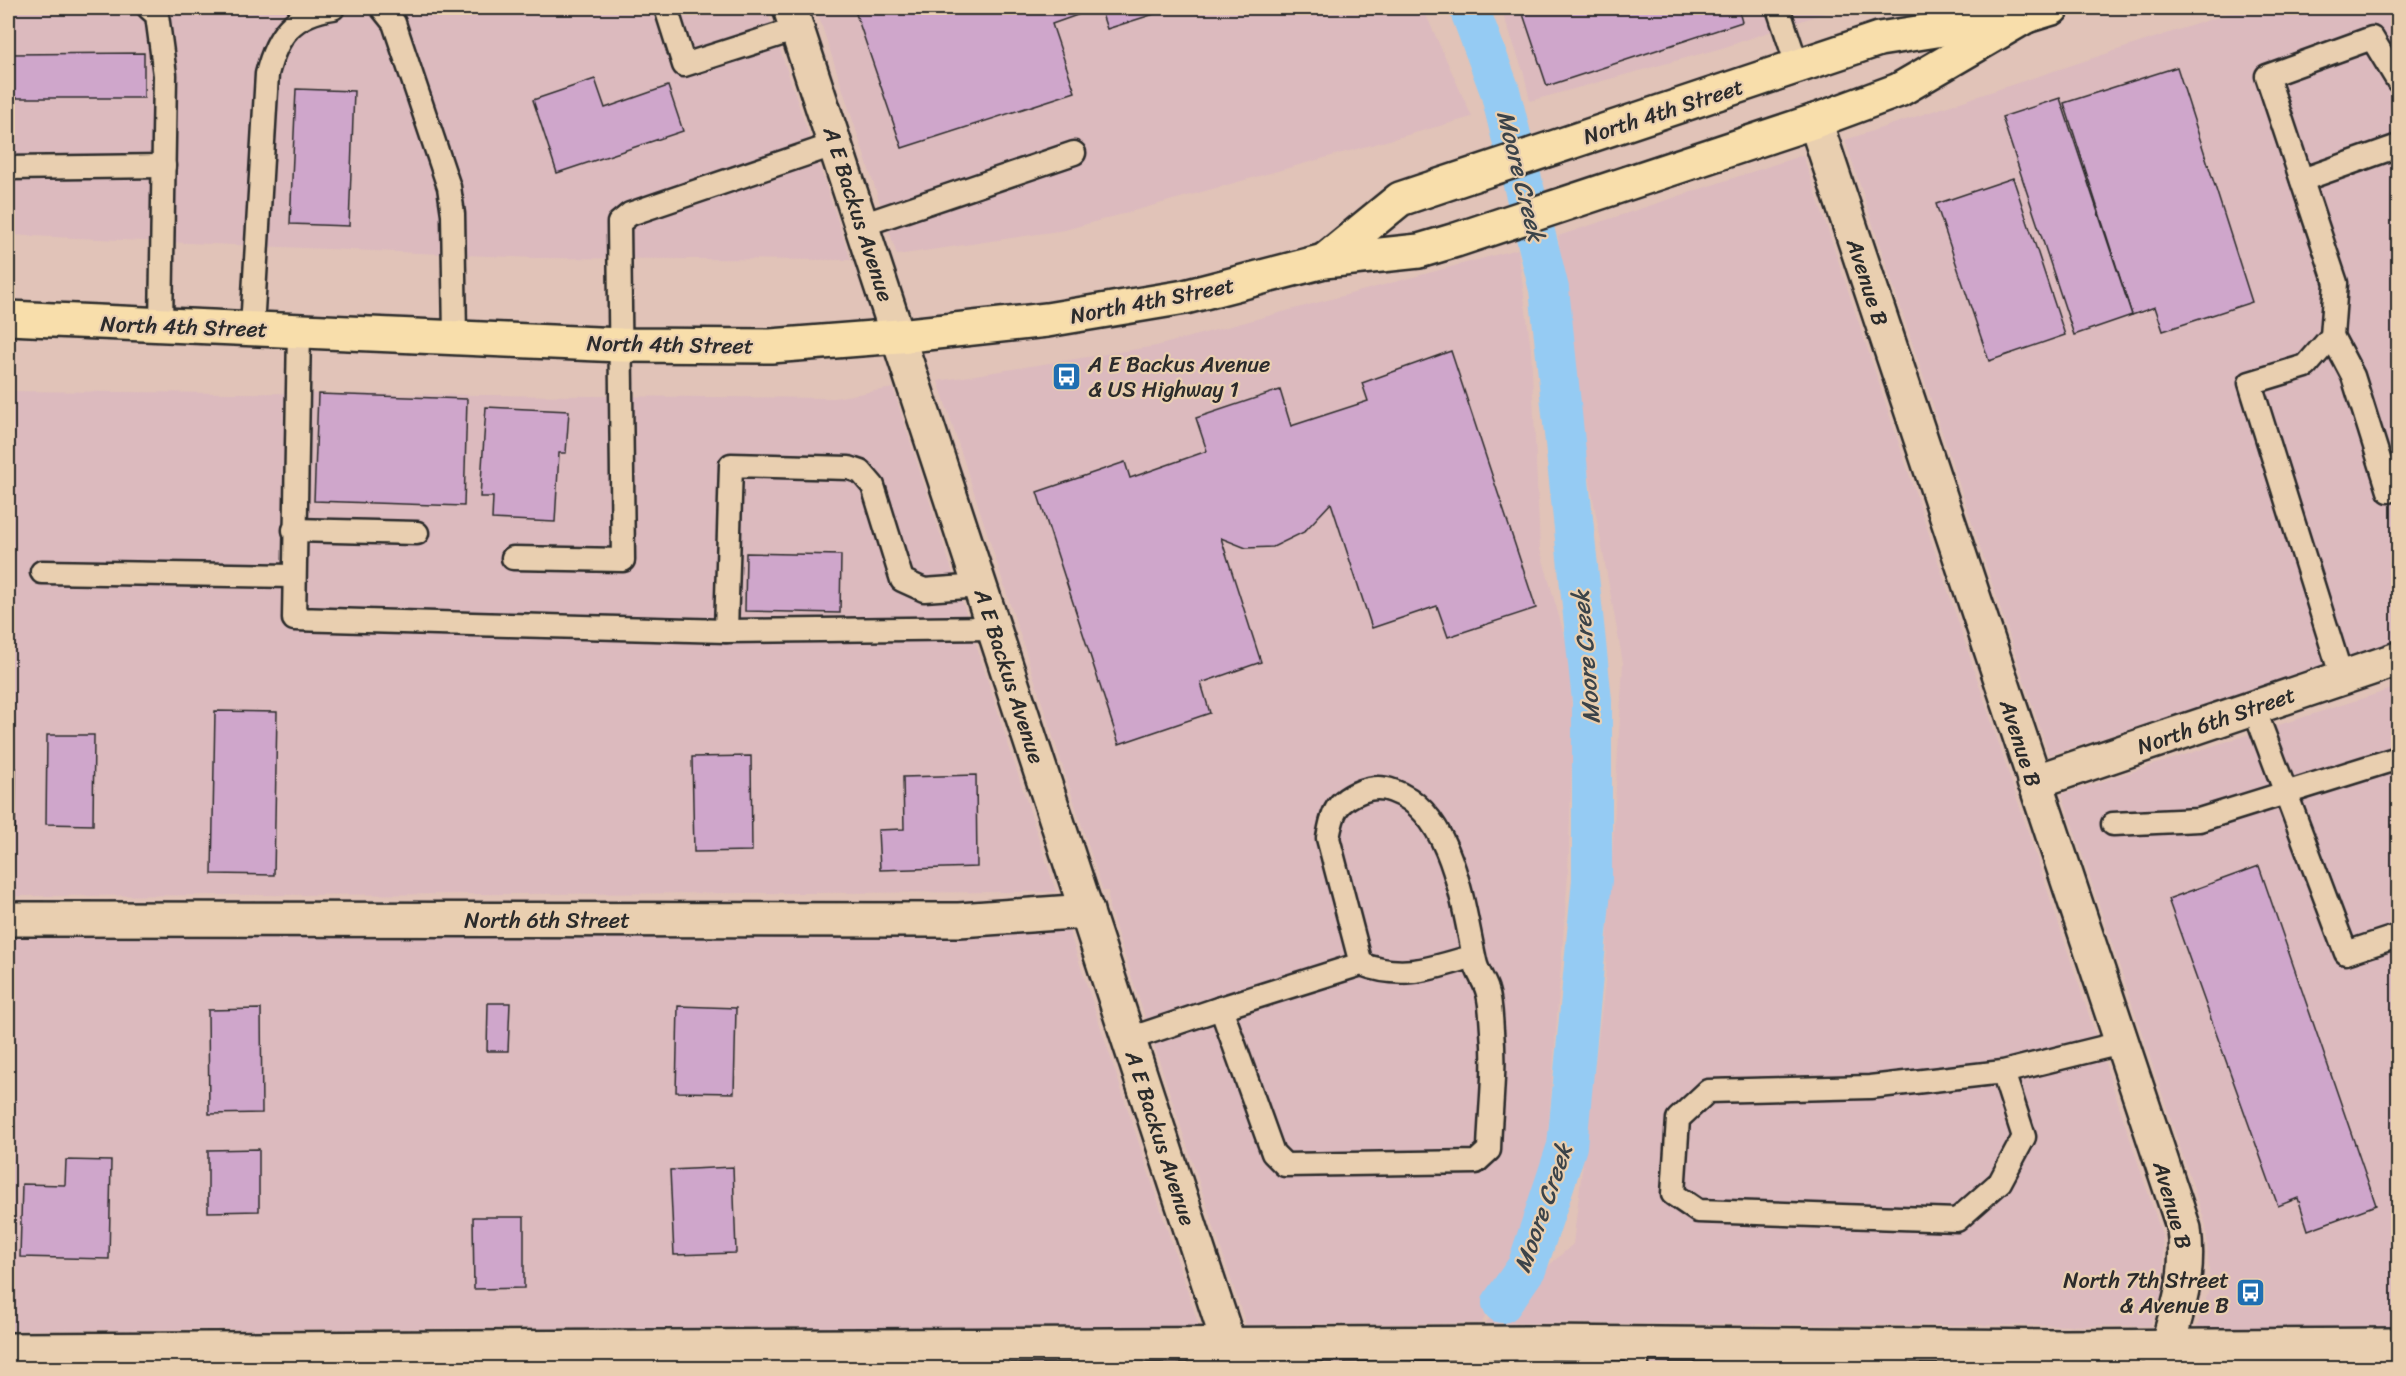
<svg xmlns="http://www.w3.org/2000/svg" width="2406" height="1376" font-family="Sriracha,sans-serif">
<rect width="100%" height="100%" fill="#e1c3b8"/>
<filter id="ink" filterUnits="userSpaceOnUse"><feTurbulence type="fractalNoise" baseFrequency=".0167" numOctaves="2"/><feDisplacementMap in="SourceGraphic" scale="12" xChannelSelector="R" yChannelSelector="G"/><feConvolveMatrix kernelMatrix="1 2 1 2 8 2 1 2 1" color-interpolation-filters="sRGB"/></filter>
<g filter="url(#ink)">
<g fill="#dcbabe">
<path d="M8 8H766L851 260 535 258 8 235Z"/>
<path d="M816 8H1423L1472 117 1065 230 897 255Z"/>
<path d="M1501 8H1839L1722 48 1530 101 1524 74Z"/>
<path d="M2245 8H2398V644L2049 755 1845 140Z"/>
<path d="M1803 155 2162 1235 2165 1285 2150 1326 1485 1323 1573 1244 1605 982 1623 663 1577 410 1558 236Z"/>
<path d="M1518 249 1531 350 1540 549 1569 652 1573 733 1568 874 1543 1200 1482 1323 1246 1325 1109 908 1108 891H1103L938 381 1156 346Z"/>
<path d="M893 388 1056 892 8 896V391L834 398Z"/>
<path d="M2398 687V1327H2197L2210 1287 2206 1225 2062 794Z"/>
<path d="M1069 931 1199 1326 8 1330V937Z"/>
<path d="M1556 1364 2138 1367 1556 1368Z"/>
</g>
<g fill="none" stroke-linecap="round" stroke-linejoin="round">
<path stroke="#95cbf3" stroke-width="40" d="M1469 8 1500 91 1549 289 1592 701V880L1567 1146 1527 1267 1502 1303"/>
</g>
<g fill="#cfa6cb" stroke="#2b2b2b" stroke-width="1.5">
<path d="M854 8H1097L1052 24 1075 92 902 148Z"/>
<path d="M1100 8H1173L1107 29Z"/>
<path d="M1521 8H1738L1742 22 1547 86Z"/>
<path d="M144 53V98H8V54Z"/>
<path d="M2177 67 2252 302 2163 331 2155 307 2132 315 2064 103Z"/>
<path d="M595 79 605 108 668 86 683 131 557 173 533 100Z"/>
<path d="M296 89 354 91 349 226 290 224Z"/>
<path d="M2060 98 2132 315 2074 335 2002 117Z"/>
<path d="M2013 178 2065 335 1989 361 1936 204Z"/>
<path d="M1451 351 1536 608 1448 637 1437 606 1372 628 1331 503 1304 532 1273 547 1246 548 1221 538 1261 662 1201 683 1210 713 1119 744 1037 492 1125 462 1130 478 1207 451 1196 418 1280 390 1291 426 1368 401 1362 383Z"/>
<path d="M318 394 467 399 464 506 314 501Z"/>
<path d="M486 407 569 411 566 453H559L555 522 492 519 493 497H480Z"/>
<path d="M746 553 841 555 840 613 745 611Z"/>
<path d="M215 711 277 712 274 875 212 874Z"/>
<path d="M47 735H94L93 825 46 824Z"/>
<path d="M751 756 752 851 694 852 692 757Z"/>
<path d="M8 768H16L15 832H8Z"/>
<path d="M976 775 977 867 880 870 878 830 904 829 903 777Z"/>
<path d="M2259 866 2376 1205 2308 1230 2298 1198 2278 1206 2168 899Z"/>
<path d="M488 1003H510L508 1051H487Z"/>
<path d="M678 1006 736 1008 734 1093 676 1092Z"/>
<path d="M261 1009 262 1113 209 1114 208 1010Z"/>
<path d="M259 1149V1211L208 1212V1150Z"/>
<path d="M66 1160 111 1161 109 1259 20 1257 22 1184 65 1185Z"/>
<path d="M733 1167 736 1253 674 1255 670 1170Z"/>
<path d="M473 1217H524V1288L474 1289Z"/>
</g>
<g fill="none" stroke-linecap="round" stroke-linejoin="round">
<defs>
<g id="lane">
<path d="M149 8 157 15 165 75 161 325"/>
<path d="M382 8 394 23 449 187 453 214 455 336"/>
<path d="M666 8 684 65 797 29"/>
<path d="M1778 8 1798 68"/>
<path d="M8 168 164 166"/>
<path d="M2302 180 2398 146"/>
<path d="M862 225 1074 153"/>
<path d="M252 328 267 74C277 35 292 14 333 8"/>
<path d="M299 331 294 619 726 631 994 628"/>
<path d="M2332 336 2353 376 2389 491"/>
<path d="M294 530 417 533"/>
<path d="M513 558 623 560 619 223 630 214 836 144"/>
<path d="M42 572 293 576"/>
<path d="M726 631 731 465 849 468 861 472 873 486 902 580 924 590 981 586"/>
<path d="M2342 678 2250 383 2306 366 2332 336 2336 283 2267 76 2372 38 2398 81"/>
<path d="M2254 708 2346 953 2398 936"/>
<path d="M2113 824 2199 820 2398 758"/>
<path d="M1221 1008 1361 964"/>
<path d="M1129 1039 1221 1008 1273 1153 1285 1165 1476 1162 1489 1150C1490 1111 1496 1070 1492 1031 1491 1018 1491 1002 1487 990 1484 980 1477 972 1475 961 1463 907 1453 812 1393 791 1383 787 1373 787 1362 791 1336 801 1333 811 1328 838L1361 964C1403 980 1432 968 1474 956"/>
<path d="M2003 1072 2024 1137 2000 1182 1957 1220 1698 1211 1673 1194 1678 1119 1708 1091 1870 1087 2003 1072 2121 1043"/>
<path d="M1637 1344V1368"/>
<path d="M1755 1345 1762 1368"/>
<path d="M2064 1347V1368"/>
</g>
<g id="street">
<path d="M1815 121 2184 1229C2191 1283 2174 1317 2161 1368"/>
<path d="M2034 782 2398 659"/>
<path d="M8 919 959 920 1087 911"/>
<path d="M1534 1343V1368"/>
</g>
<g id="secondary">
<path d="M790 8 1229 1345"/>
<path d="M8 1350 1534 1343 2064 1347 2398 1345"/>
</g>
<g id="primary">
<path d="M1324 261 1400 199 1879 39 2026 16 2052 8"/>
<path d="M8 318 621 345 771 346 899 336 1047 320 1185 297 1324 261 1419 251 1456 240 1815 121 1899 90 2026 16"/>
</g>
</defs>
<use href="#lane" stroke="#2b2b2b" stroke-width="27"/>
<use href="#street" stroke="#2b2b2b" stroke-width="38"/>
<use href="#secondary" stroke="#2b2b2b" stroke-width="38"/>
<use href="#primary" stroke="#2b2b2b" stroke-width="38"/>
<use href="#lane" stroke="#e9cfb0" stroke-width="22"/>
<use href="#street" stroke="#e9cfb0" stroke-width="33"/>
<use href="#secondary" stroke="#e9cfb0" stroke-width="33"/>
<use href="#primary" stroke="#f8deab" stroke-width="33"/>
</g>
</g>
<defs>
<symbol id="bus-square" viewBox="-11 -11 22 22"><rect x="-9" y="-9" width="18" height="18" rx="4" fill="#1f6fb2" stroke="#e9cfb0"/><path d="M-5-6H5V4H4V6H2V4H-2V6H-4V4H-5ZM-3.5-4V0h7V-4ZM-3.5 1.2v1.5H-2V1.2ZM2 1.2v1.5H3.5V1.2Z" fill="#fff"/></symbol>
</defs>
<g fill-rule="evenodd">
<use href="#bus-square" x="1050" y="360" width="33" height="33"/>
<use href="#bus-square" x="2234" y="1276" width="33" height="33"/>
</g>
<g text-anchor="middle" stroke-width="4.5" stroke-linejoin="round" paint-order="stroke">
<g font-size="22" fill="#2b2b2b" stroke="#e9cfb0">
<text transform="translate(1663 111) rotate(-18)" y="8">North 4th Street</text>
<text transform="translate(859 214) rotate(72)" y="8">A E Backus Avenue</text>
<text transform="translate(1868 282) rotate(72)" y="8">Avenue B</text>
<text transform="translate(1152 300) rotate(-11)" y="8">North 4th Street</text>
<text transform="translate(184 326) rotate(2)" y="8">North 4th Street</text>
<text transform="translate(670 344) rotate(1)" y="8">North 4th Street</text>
<text transform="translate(1010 676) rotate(72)" y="8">A E Backus Avenue</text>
<text transform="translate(2216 720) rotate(-19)" y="8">North 6th Street</text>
<text transform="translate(2021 743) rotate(72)" y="8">Avenue B</text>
<text x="547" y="928">North 6th Street</text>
<text transform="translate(1161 1138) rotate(72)" y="8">A E Backus Avenue</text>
<text transform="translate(2173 1205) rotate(74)" y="8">Avenue B</text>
</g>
<g font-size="22" fill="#2b2b2b" stroke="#e9cfb0" text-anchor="start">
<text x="1088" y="372">A E Backus Avenue<tspan x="1088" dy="25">&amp; US Highway 1</tspan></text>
<text x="2229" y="1288" text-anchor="end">North 7th Street<tspan x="2229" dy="25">&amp; Avenue B</tspan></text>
</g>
<g font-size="24" font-style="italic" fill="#3b4349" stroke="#e9cfb0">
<text transform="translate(1521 176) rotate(76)" y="8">Moore Creek</text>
<text transform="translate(1586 657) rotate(-95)" y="8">Moore Creek</text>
<text transform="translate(1543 1208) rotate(-71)" y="8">Moore Creek</text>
</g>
</g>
<rect width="2406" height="1376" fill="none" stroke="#e9cfb0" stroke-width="30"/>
<rect x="15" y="15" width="2376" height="1346" fill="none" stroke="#2b2b2b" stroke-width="2" filter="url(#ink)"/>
</svg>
